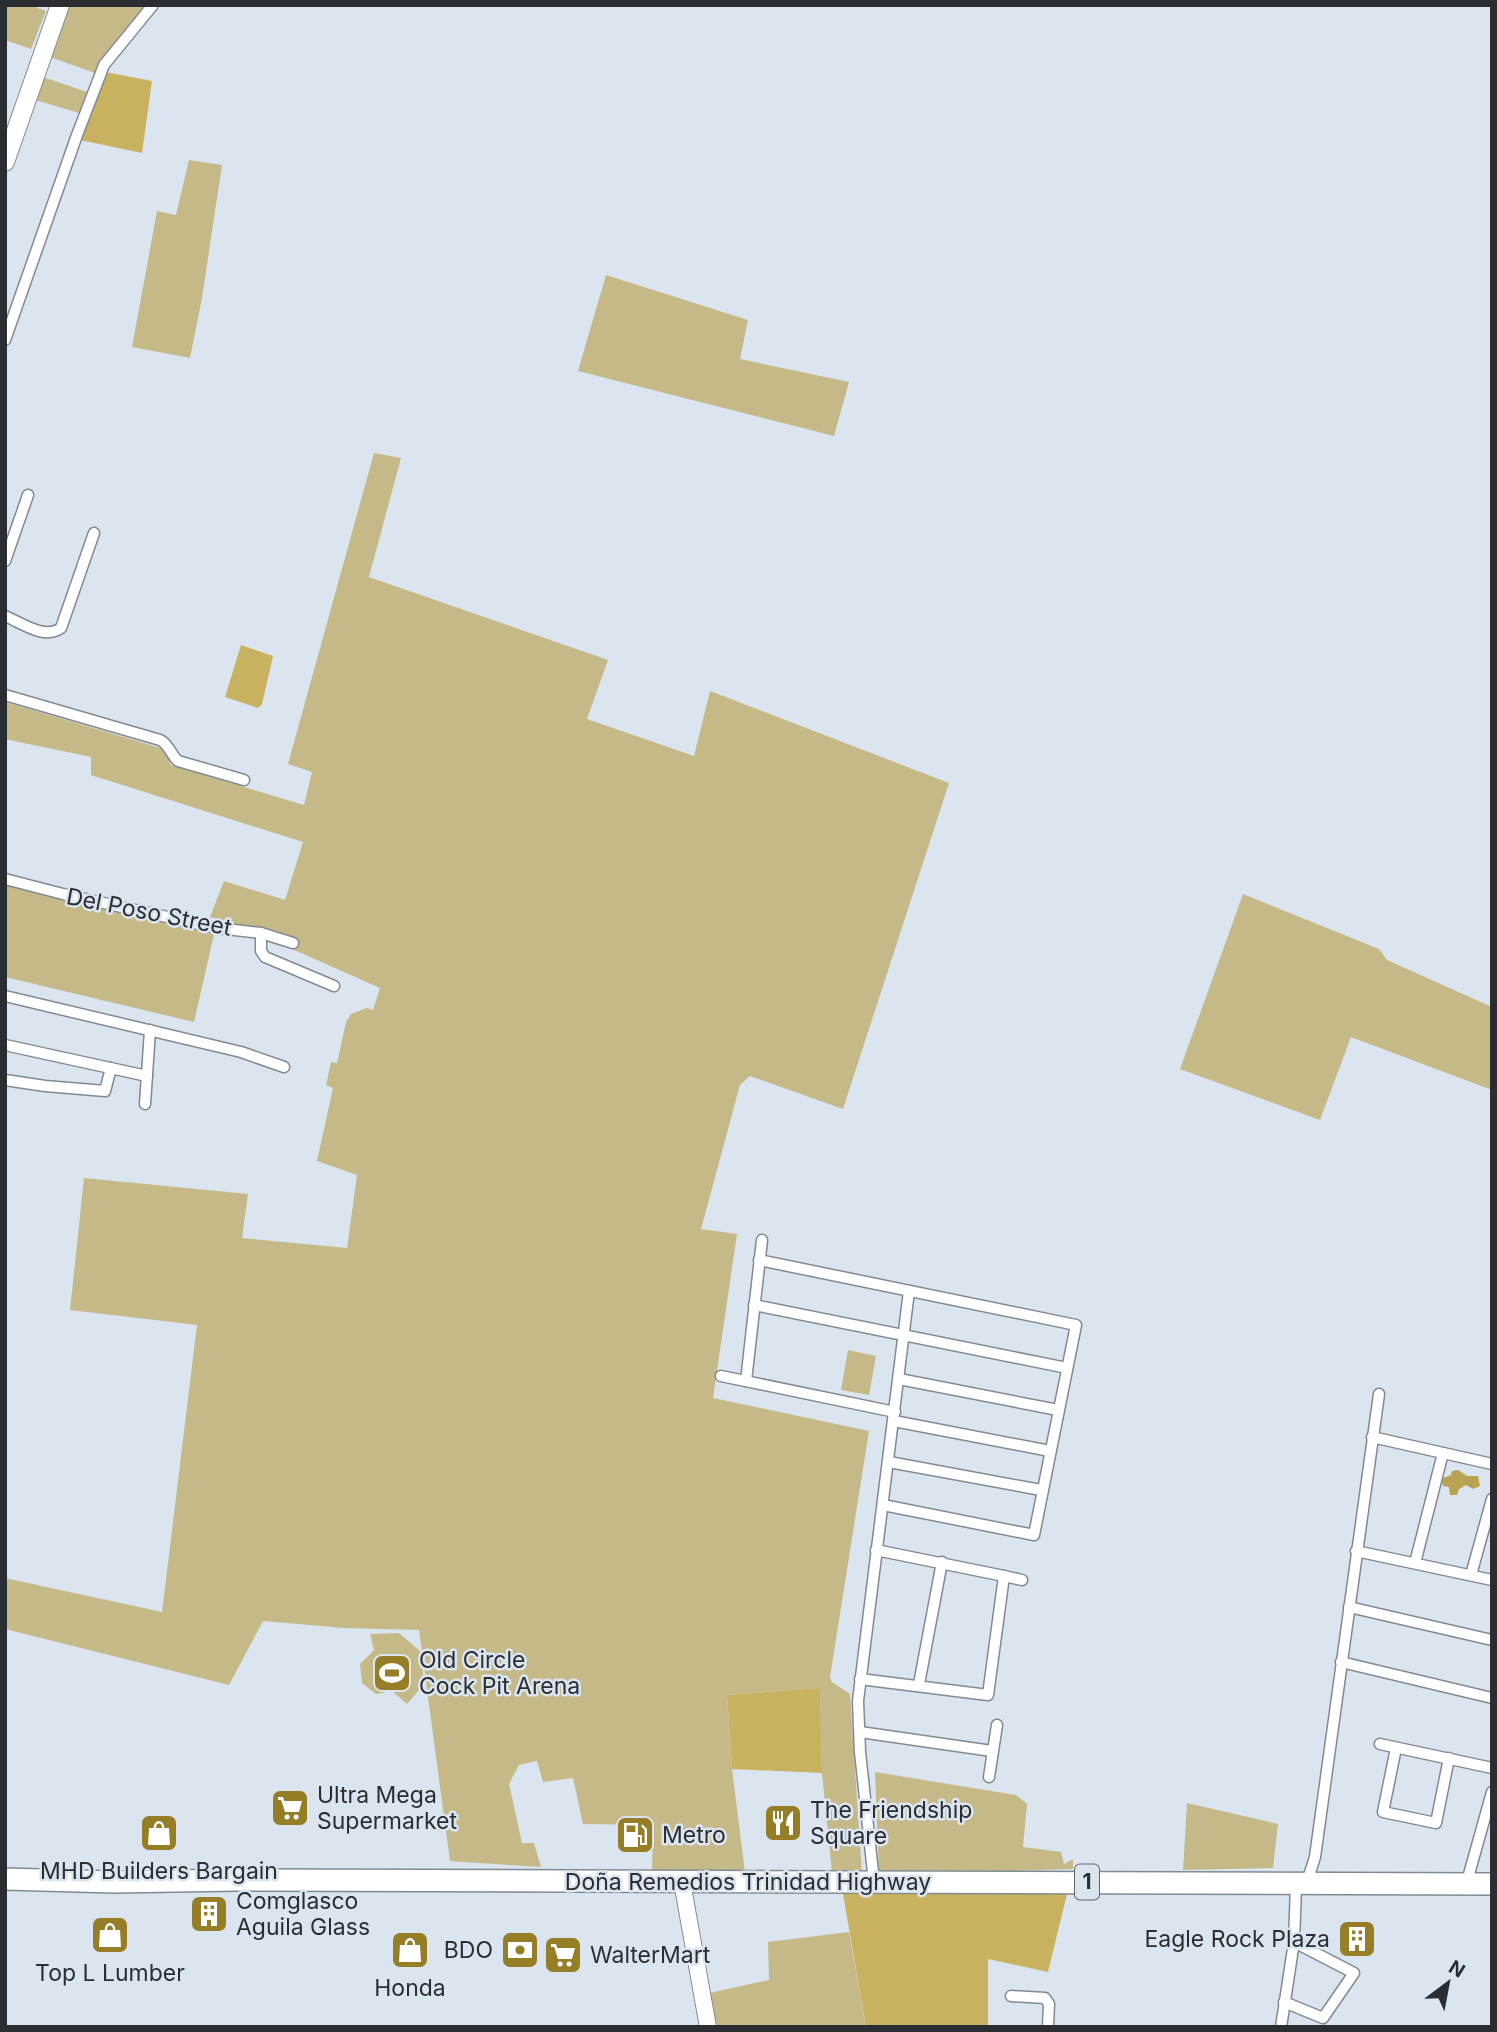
<svg xmlns="http://www.w3.org/2000/svg" width="1497" height="2032" font-family="Inter,sans-serif">
<rect width="100%" height="100%" fill="#dbe5f0"/>
<g fill="#c6b988">
<path d="M5 5H30L46 11 31 49 5 40Z"/>
<path d="M69 5H147L99 64 95 73 50 57Z"/>
<path d="M43 77 87 92 79 113 35 100Z"/>
<path d="M189 160 222 165 202 298 190 358 132 347 157 211 176 215Z"/>
<path d="M606 275 748 320 740 359 849 382 834 436 578 371Z"/>
<path d="M374 453 401 458 369 577 608 660 587 719 694 756 710 691 949 783 843 1109 750 1076 740 1085 701 1229 737 1234 713 1398 869 1431 830 1677 832 1682 850 1694 862 1874 832 1873 822 1773 820 1688 727 1695 732 1769 745 1872H652L653 1825 583 1824 573 1778 543 1782 537 1761 519 1765 509 1784 522 1843H534L541 1867 463 1862 450 1861 419 1630 344 1628 263 1621 229 1685 5 1629V1578L162 1612 197 1325 70 1310 84 1178 248 1194 242 1238 347 1248 357 1175 317 1161 333 1088 326 1085 331 1062 337 1063 346 1022 351 1014 367 1008 373 1010 380 988 292 949 294 941 210 917 224 881 285 900 303 842 91 775V757L5 739V702L164 749 171 765 304 805 312 772 288 764Z"/>
<path d="M5 883 215 930 194 1022 5 977Z"/>
<path d="M1243 894 1379 949 1387 960 1492 1007V1090L1351 1037 1320 1120 1180 1069Z"/>
<path d="M848 1350 876 1356 869 1395 841 1390Z"/>
<path d="M399 1633 421 1652 424 1684 407 1704 392 1691 376 1694 362 1683 360 1664 374 1650 370 1634Z"/>
<path d="M875 1772 1016 1795 1027 1804 1023 1847 1061 1852 1064 1864 1073 1859V1869L879 1875Z"/>
<path d="M1187 1803 1278 1824 1273 1868 1183 1870Z"/>
<path d="M849 1932 866 2027H711L705 1994 769 1980 768 1942Z"/>
</g>
<g fill="#c8b260">
<path d="M105 72 152 81 142 153 80 140Z"/>
<path d="M241 645 273 656 262 704 258 708 225 697Z"/>
<path d="M820 1688 822 1773 732 1769 727 1695Z"/>
<path d="M843 1894H1067L1048 1972 988 1959V2027H866Z"/>
</g>
<path fill="#b9a351" d="M1458 1470 1467 1476H1478L1480 1486 1473 1489 1466 1485 1459 1489 1457 1495H1450L1449 1487 1443 1486 1442 1481 1443 1478 1451 1475 1452 1471Z"/>
<g fill="none" stroke-linecap="round" stroke-linejoin="round">
<defs>
<g id="street">
<path d="M5 340 77 135 104 65 153 5"/>
<path d="M5 561 28 495"/>
<path d="M5 616C22 623 44 640 61 628L94 533"/>
<path d="M5 695 160 740C169 744 171 755 178 761L244 780"/>
<path d="M5 879 63 894 217 928 261 933 293 943"/>
<path d="M261 933V951L265 957 334 986"/>
<path d="M5 996 241 1052 284 1067"/>
<path d="M5 1045 147 1076"/>
<path d="M5 1080 45 1086 105 1091 111 1068"/>
<path d="M145 1104 150 1030"/>
<path d="M759 1260 1076 1325 1034 1535 883 1505"/>
<path d="M754 1305 1067 1368"/>
<path d="M721 1376 895 1412"/>
<path d="M899 1379 1058 1410"/>
<path d="M746 1381 762 1240"/>
<path d="M894 1421 1050 1451"/>
<path d="M1372 1437 1492 1464"/>
<path d="M889 1462 1041 1490"/>
<path d="M1356 1551 1492 1580"/>
<path d="M1415 1563 1443 1453"/>
<path d="M1471 1575 1492 1499"/>
<path d="M1004 1576 1022 1580"/>
<path d="M1349 1607 1492 1640"/>
<path d="M1341 1662 1492 1698"/>
<path d="M860 1679 988 1695 1004 1576 876 1550"/>
<path d="M919 1684 942 1562"/>
<path d="M860 1732 992 1751"/>
<path d="M1380 1744 1492 1768"/>
<path d="M1396 1748 1383 1812 1436 1823 1449 1758"/>
<path d="M989 1777 997 1725"/>
<path d="M874 1882 860 1752 858 1701 909 1291"/>
<path d="M1306 1885 1315 1857 1379 1394"/>
<path d="M1466 1885 1492 1792"/>
<path d="M1011 1996 1045 1998 1049 2004 1048 2027"/>
<path d="M1284 2002 1323 2018 1354 1973 1294 1942"/>
<path d="M1281 2027 1294 1942 1296 1885"/>
</g>
<path id="secondary" d="M682 1882 708 2027"/>
<path id="primary" d="M5 162 60 5"/>
<path id="highway" d="M5 1879 114 1882 238 1880 1492 1884"/>
</defs>
<use href="#street" stroke="#818a93" stroke-width="13"/>
<use href="#secondary" stroke="#818a93" stroke-width="18"/>
<use href="#primary" stroke="#818a93" stroke-width="20"/>
<use href="#highway" stroke="#818a93" stroke-width="24"/>
<use href="#street" stroke="#fff" stroke-width="10"/>
<use href="#secondary" stroke="#fff" stroke-width="16"/>
<use href="#primary" stroke="#fff" stroke-width="18"/>
<use href="#highway" stroke="#fff" stroke-width="21"/>
</g>
<defs>
<symbol id="stadium-square" viewBox="-11 -11 22 22"><rect x="-9" y="-9" width="18" height="18" rx="4" fill="#957e26" stroke="#dbe5f0"/><path d="M0-5a6.5 5 0 1 0 0 10a6.5 5 0 1 0 0-10ZM-3.5-1.8h7v3.6h-7Z" fill="#fff"/></symbol>
<symbol id="supermarket-square" viewBox="-11 -11 22 22"><rect x="-9" y="-9" width="18" height="18" rx="4" fill="#957e26" stroke="#dbe5f0"/><path d="M-6-5.5h2.5l.6 2H6L4.5 2H-2.5L-4.4-4H-6ZM-1.5 3.2a1.3 1.3 0 1 0 .1 0ZM3 3.2a1.3 1.3 0 1 0 .1 0Z" fill="#fff"/></symbol>
<symbol id="restaurant-square" viewBox="-11 -11 22 22"><rect x="-9" y="-9" width="18" height="18" rx="4" fill="#957e26" stroke="#dbe5f0"/><path d="M-5-6h1v4h1v-4h1v4h1v-4h1v5L-1.5 .5V6h-2V.5L-5-1ZM5-6V6H3V1.5H1.5Q1.5-4 5-6Z" fill="#fff"/></symbol>
<symbol id="shop-square" viewBox="-11 -11 22 22"><rect x="-9" y="-9" width="18" height="18" rx="4" fill="#957e26" stroke="#dbe5f0"/><path d="M-5-2.5h2.3a2.7 3.5 0 0 1 5.4 0H5L5.5 6h-11ZM-1.5-2.5h3a1.5 2.3 0 0 0-3 0Z" fill="#fff"/></symbol>
<symbol id="fuel-square" viewBox="-11 -11 22 22"><rect x="-9" y="-9" width="18" height="18" rx="4" fill="#957e26" stroke="#dbe5f0"/><path d="M-5.5-6h7V0h2V4h1.3V-2.5L3-4.5l.8-.8L6-3V5H2.5V1h-1V6h-7ZM-4.2-4.7v3.2H.2V-4.7Z" fill="#fff"/></symbol>
<symbol id="building-square" viewBox="-11 -11 22 22"><rect x="-9" y="-9" width="18" height="18" rx="4" fill="#957e26" stroke="#dbe5f0"/><path d="M-4-6H4V6H1V3H-1V6H-4ZM-2.5-4.3h1.7v1.8h-1.7ZM.8-4.3h1.7v1.8H.8ZM-2.5-1h1.7V.8h-1.7ZM.8-1h1.7V.8H.8Z" fill="#fff"/></symbol>
<symbol id="bank-square" viewBox="-11 -11 22 22"><rect x="-9" y="-9" width="18" height="18" rx="4" fill="#957e26" stroke="#dbe5f0"/><path d="M-6-4H6V4H-6ZM0-2.3a2.3 2.3 0 1 0 0 4.6a2.3 2.3 0 1 0 0-4.6Z" fill="#fff"/></symbol>
</defs>
<g fill-rule="evenodd">
<use href="#stadium-square" x="370" y="1651" width="44" height="44"/>
<use href="#supermarket-square" x="268" y="1786" width="44" height="44"/>
<use href="#restaurant-square" x="761" y="1801" width="44" height="44"/>
<use href="#shop-square" x="137" y="1811" width="44" height="44"/>
<use href="#fuel-square" x="613" y="1813" width="44" height="44"/>
<use href="#building-square" x="187" y="1892" width="44" height="44"/>
<use href="#shop-square" x="88" y="1913" width="44" height="44"/>
<use href="#building-square" x="1335" y="1917" width="44" height="44"/>
<use href="#shop-square" x="388" y="1928" width="44" height="44"/>
<use href="#bank-square" x="498" y="1928" width="44" height="44"/>
<use href="#supermarket-square" x="541" y="1933" width="44" height="44"/>
</g>
<g text-anchor="middle" stroke-width="5" stroke-linejoin="round" paint-order="stroke">
<rect fill="#dbe5f0" stroke="#5f656b" stroke-width="2" x="1075" y="1864.5" width="24" height="35" rx="5"/>
<g font-size="21" font-weight="bold" fill="#2a2e32">
<text x="1087" y="1889">1</text>
</g>
<g font-size="23" fill="#2a2e32" stroke="#dbe5f0">
<text transform="translate(149 912) rotate(11)" y="8">Del Poso Street</text>
<text x="748" y="1890">Doña Remedios Trinidad Highway</text>
</g>
<g font-size="23" fill="#2a2e32" stroke="#dbe5f0" text-anchor="start">
<text x="419" y="1668">Old Circle<tspan x="419" dy="26">Cock Pit Arena</tspan></text>
<text x="317" y="1803">Ultra Mega<tspan x="317" dy="26">Supermarket</tspan></text>
<text x="810" y="1818">The Friendship<tspan x="810" dy="26">Square</tspan></text>
<text x="662" y="1843">Metro</text>
<text x="159" y="1879" text-anchor="middle">MHD Builders Bargain</text>
<text x="236" y="1909">Comglasco<tspan x="236" dy="26">Aguila Glass</tspan></text>
<text x="1330" y="1947" text-anchor="end">Eagle Rock Plaza</text>
<text x="493" y="1958" text-anchor="end">BDO</text>
<text x="590" y="1963">WalterMart</text>
<text x="110" y="1981" text-anchor="middle">Top L Lumber</text>
<text x="410" y="1996" text-anchor="middle">Honda</text>
</g>
</g>
<rect width="1497" height="2032" fill="none" stroke="#2a2e32" stroke-width="14"/>
<g transform="translate(1448 1983) rotate(32)" stroke="#dbe5f0" stroke-width="5" paint-order="stroke">
<path d="M0-5L12 26L0 18L-12 26Z" fill="#2a2e32"/>
<text y="-10" font-size="19" font-weight="bold" text-anchor="middle" fill="#2a2e32">N</text>
</g>
</svg>
